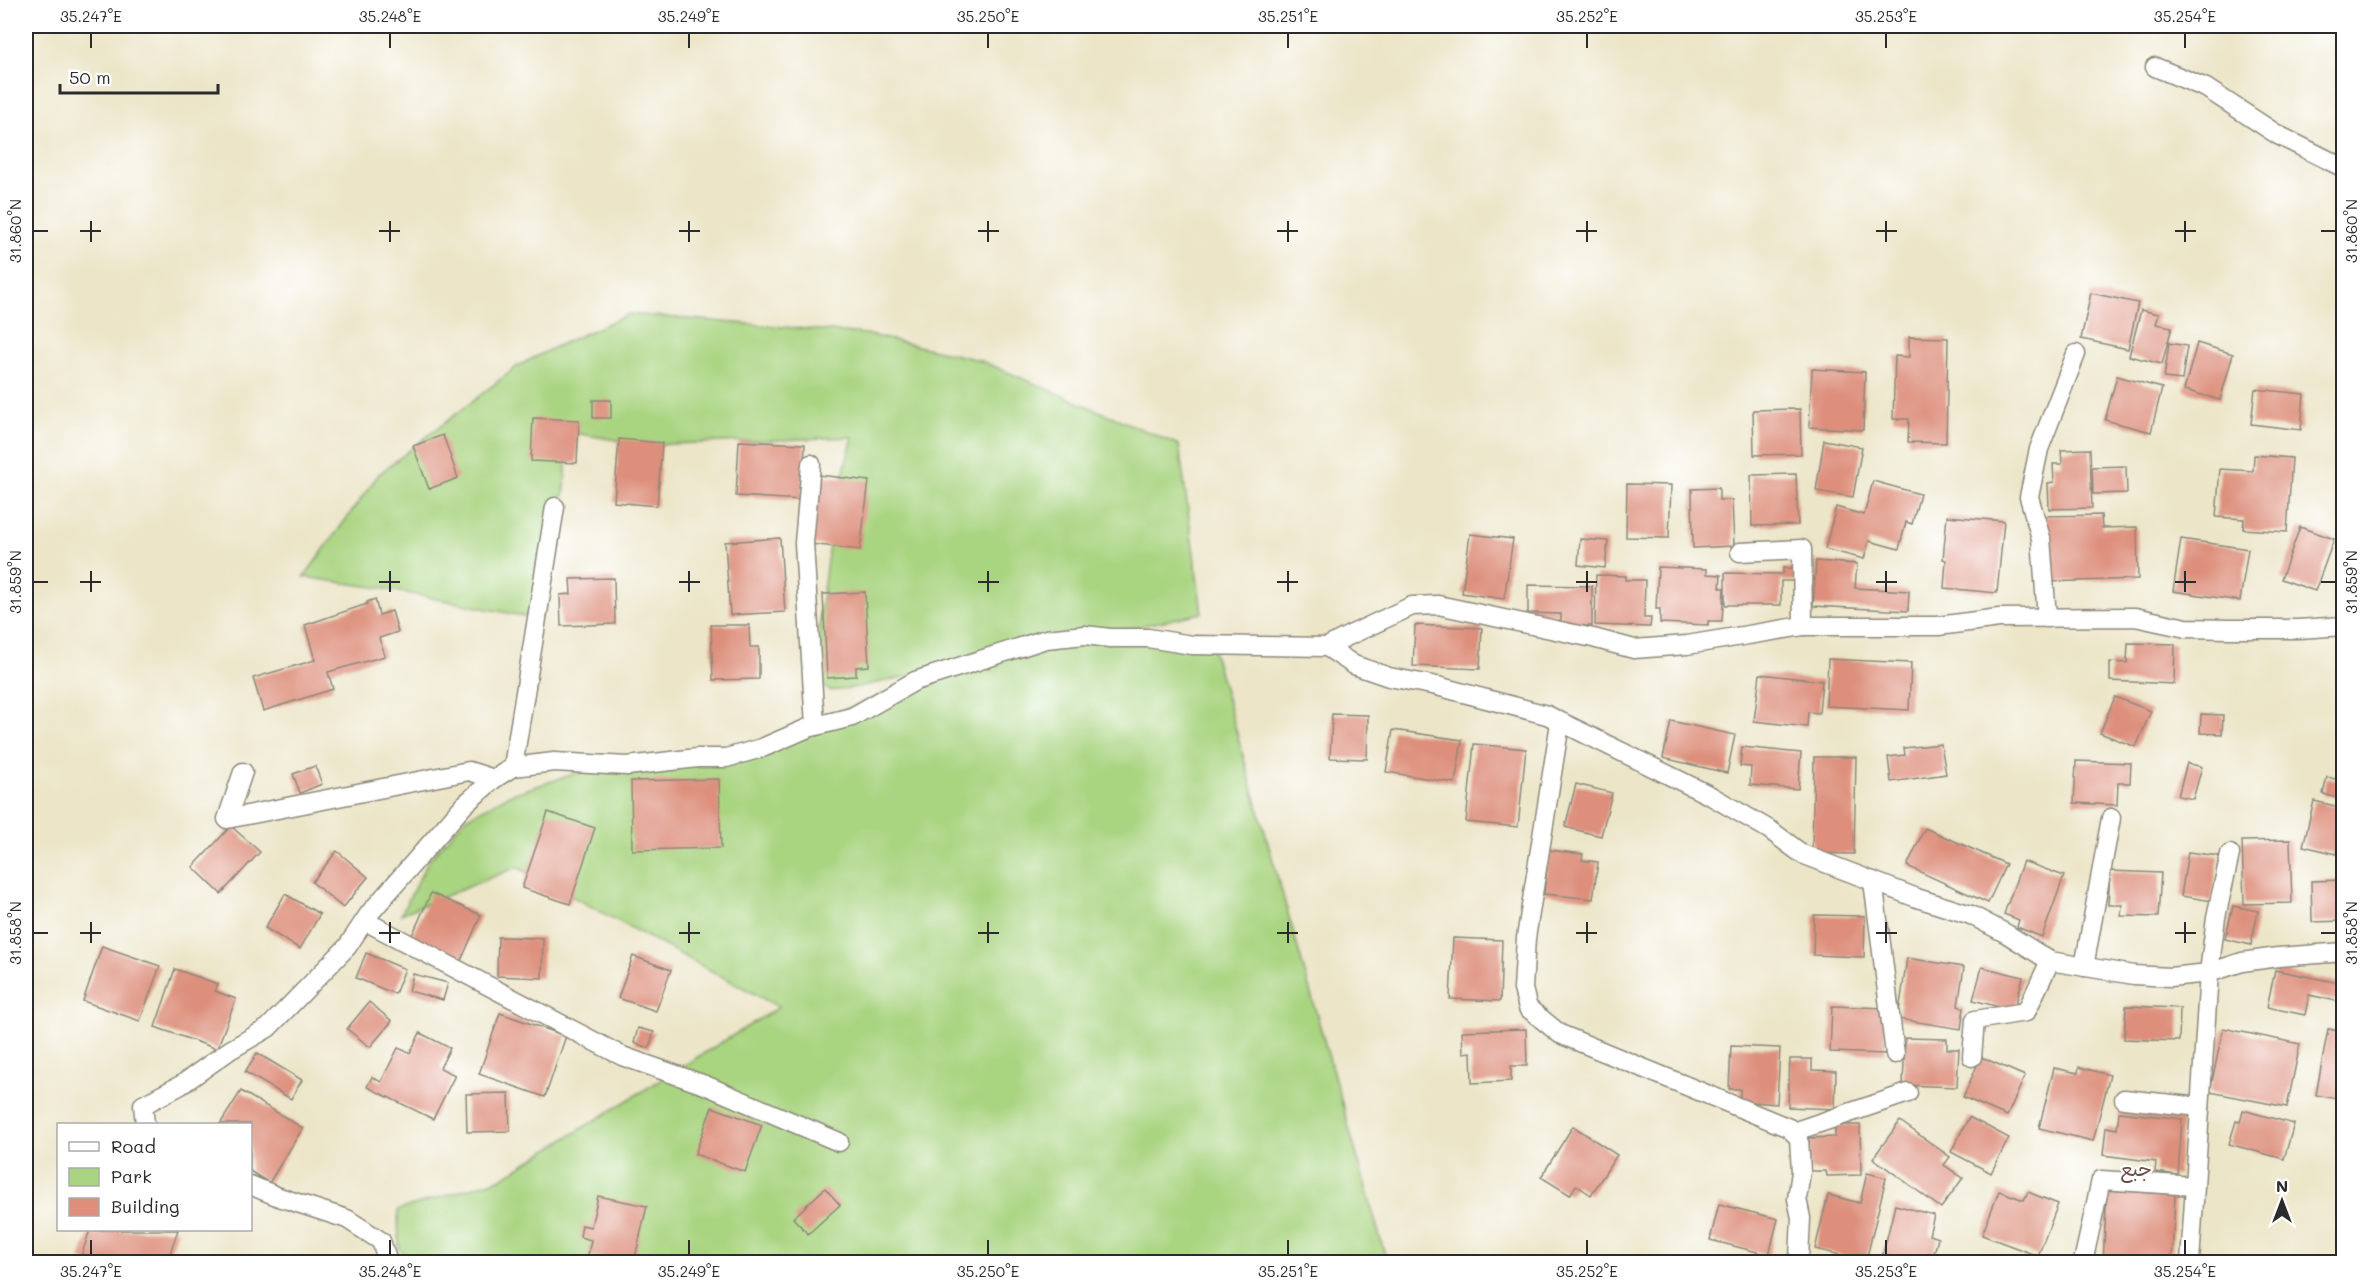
<svg xmlns="http://www.w3.org/2000/svg" width="2369" height="1288" font-family="Mali,'Playpen Sans Arabic',sans-serif">
<rect width="100%" height="100%" fill="#fff"/>
<filter id="ink" filterUnits="userSpaceOnUse"><feTurbulence type="fractalNoise" baseFrequency=".0167" numOctaves="2"/><feDisplacementMap in="SourceGraphic" scale="12" xChannelSelector="R" yChannelSelector="G"/><feConvolveMatrix kernelMatrix="1 2 1 2 8 2 1 2 1" color-interpolation-filters="sRGB"/></filter>
<filter id="wash" filterUnits="userSpaceOnUse"><feTurbulence type="fractalNoise" baseFrequency=".008" numOctaves="4" result="noise"/><feDisplacementMap in="SourceGraphic" scale="24" xChannelSelector="R" yChannelSelector="G"/><feGaussianBlur stdDeviation="1.35" result="paint"/><feColorMatrix in="noise" values="0 0 0 0 0 0 0 0 0 0 0 0 0 0 0 0 0 1.4 0 .05"/><feComposite in="paint" operator="in"/></filter>
<g filter="url(#wash)">
<rect width="100%" height="100%" fill="#ece5c8"/>
<path fill="#a9d480" stroke="#6a8056" stroke-width="1.5" d="M629 314 866 334 979 360 1179 445 1202 613 1093 636 1212 646 1387 1262H412L399 1249 398 1210 500 1179 779 1007 517 867 401 914 429 860 466 818 509 795 599 766 726 758 915 681 976 662 853 688 831 691 818 683 820 614 834 508 853 437 646 445 568 432 565 488 538 619 386 589 304 577 379 474 518 366 557 346Z"/>
<g id="blocks">
<g fill="#dd8f7c">
<path d="M2091 293 2138 303 2128 349 2081 339Z"/>
<path d="M2141 310 2159 314 2156 324 2172 327 2162 364 2129 356Z"/>
<path d="M1909 337 1948 338 1946 443 1908 442 1909 419H1893L1895 356 1909 357Z"/>
<path d="M2169 343 2187 346 2182 380 2164 378Z"/>
<path d="M2197 343 2233 354 2220 400 2184 390Z"/>
<path d="M1812 369 1865 372 1863 430 1809 427Z"/>
<path d="M2117 376 2162 388 2151 432 2105 420Z"/>
<path d="M2255 389 2304 394 2301 430 2251 424Z"/>
<rect x="593" y="400" width="18" height="18"/>
<path d="M1800 409 1801 454 1754 455 1753 410Z"/>
<path d="M533 418 579 420 577 463 531 461Z"/>
<path d="M443 435 458 478 429 489 413 446Z"/>
<path d="M619 439 662 443 657 506 614 502Z"/>
<path d="M1824 440 1862 447 1853 497 1816 491Z"/>
<path d="M739 441 805 444 802 500 736 496Z"/>
<path d="M2090 449 2092 508 2049 509 2048 483 2054 482 2053 464H2062L2061 450Z"/>
<path d="M2254 455 2292 458 2287 532 2243 529 2244 519 2216 517 2220 469 2253 471Z"/>
<path d="M2126 466 2127 493 2093 494 2092 467Z"/>
<path d="M1796 474 1798 525 1752 526 1751 475Z"/>
<path d="M819 475 869 481 860 550 811 544Z"/>
<path d="M1873 481 1920 494 1912 524 1906 522 1899 549 1869 541 1864 559 1825 549 1836 507 1864 515Z"/>
<path d="M1627 484 1671 485 1669 538 1626 537Z"/>
<path d="M1719 488V500H1732L1734 546 1693 548 1692 489Z"/>
<path d="M2101 515 2102 528 2137 527 2138 579 2046 582 2044 516Z"/>
<path d="M1947 516 2004 521 1997 593 1944 588 1946 560 1943 559Z"/>
<path d="M2300 527 2334 539 2315 591 2281 579Z"/>
<path d="M1470 534 1513 539 1504 599 1462 593Z"/>
<path d="M780 538 785 612 730 615 725 542Z"/>
<path d="M1580 539 1608 541 1605 568 1578 565Z"/>
<path d="M2181 539 2248 549 2240 601 2173 591Z"/>
<path d="M1816 561 1857 564 1855 588 1909 591 1908 611 1813 606Z"/>
<path d="M1658 567 1707 569V574L1721 575 1720 588H1724L1722 621H1708V625L1660 623V609H1656Z"/>
<path d="M1783 568H1799L1798 581H1781V605H1725V573L1783 574Z"/>
<path d="M1596 575 1626 576 1625 580H1645L1644 618H1651L1650 627 1595 625Z"/>
<path d="M614 578 615 624 561 626 560 595 571 594 570 579Z"/>
<path d="M1528 585 1592 586V626H1561V614L1528 613Z"/>
<path d="M865 592 869 666 856 667V676L827 678 823 594Z"/>
<path d="M375 599 379 615 392 611 398 632 379 638 385 656 328 672 333 689 263 711 253 678 315 660 305 625 367 604V602Z"/>
<path d="M711 625H749L750 647H759V679L713 680Z"/>
<path d="M1415 625 1482 628 1480 669 1413 666Z"/>
<path d="M2128 643 2175 644 2174 684 2110 681V662L2127 663Z"/>
<path d="M1828 659 1911 663 1909 710 1826 706Z"/>
<path d="M1760 674 1822 681 1819 713 1808 712 1807 727 1754 721Z"/>
<path d="M2115 697 2151 711 2136 747 2100 733Z"/>
<path d="M1332 714 1368 715 1367 759 1330 758Z"/>
<path d="M2201 714 2223 715 2222 734 2200 733Z"/>
<path d="M1671 721 1735 735 1727 773 1663 758Z"/>
<path d="M1393 730 1462 740 1455 783 1386 772Z"/>
<path d="M1474 744 1526 749 1518 827 1466 822Z"/>
<path d="M1941 744 1946 774 1891 782 1888 757 1905 755 1904 748Z"/>
<path d="M1742 747 1801 753 1798 789 1750 785 1751 767 1740 766Z"/>
<path d="M1814 757H1856L1854 854 1812 853Z"/>
<path d="M2076 761 2131 763 2130 783H2118L2117 805 2074 803Z"/>
<path d="M2187 763 2202 767 2193 799 2178 796Z"/>
<path d="M315 766 322 784 300 793 293 774Z"/>
<path d="M2327 777 2344 781V800L2323 794Z"/>
<path d="M719 779 721 848 632 850 631 781Z"/>
<path d="M1576 784 1612 793 1601 836 1565 827Z"/>
<path d="M2314 801 2344 808V826L2337 854 2303 846Z"/>
<path d="M548 812 595 828 570 904 522 888Z"/>
<path d="M231 826 260 852 221 894 193 867Z"/>
<path d="M1925 828 2006 864 1988 903 1907 866Z"/>
<path d="M2290 840 2292 903 2244 904 2242 841Z"/>
<path d="M1549 850 1583 854 1582 860 1598 862 1593 899 1544 894Z"/>
<path d="M337 851 368 877 343 908 312 882Z"/>
<path d="M2188 852 2219 856 2212 901 2181 896Z"/>
<path d="M2023 861 2064 876 2042 937 2017 927 2019 920 2004 914Z"/>
<path d="M2110 871 2161 873 2158 917 2121 916 2122 905H2108Z"/>
<path d="M2344 880V921L2312 922 2311 881Z"/>
<path d="M431 893 481 915 461 961 411 938Z"/>
<path d="M285 894 320 914 300 949 265 928Z"/>
<path d="M2233 906 2258 911 2251 945 2225 939Z"/>
<path d="M1814 915 1865 916 1864 957 1813 955Z"/>
<path d="M498 937 543 938 542 978 497 976Z"/>
<path d="M1453 938 1502 940 1500 1001 1450 999Z"/>
<path d="M102 946 160 966 140 1021 83 1001Z"/>
<path d="M366 953 405 969 395 994 356 978Z"/>
<path d="M633 956 671 970 656 1011 618 998Z"/>
<path d="M1907 958 1964 967 1958 1006 1964 1008 1961 1029 1898 1019Z"/>
<path d="M1982 967 2023 977 2014 1011 1973 1000Z"/>
<path d="M175 969 218 984 215 991 236 999 217 1049 155 1027Z"/>
<path d="M2275 970 2344 984 2341 1002 2309 995 2305 1015 2267 1007Z"/>
<path d="M413 974 448 983 443 1000 409 991Z"/>
<path d="M369 1002 392 1021 370 1047 347 1029Z"/>
<path d="M1832 1006 1886 1008 1885 1054 1830 1052Z"/>
<path d="M2126 1006 2180 1008 2179 1041 2124 1039Z"/>
<path d="M500 1013 566 1036 545 1097 479 1074Z"/>
<path d="M638 1028 654 1032 649 1048 634 1043Z"/>
<path d="M2223 1028 2300 1044 2287 1107 2210 1092Z"/>
<path d="M1526 1029 1527 1066H1511V1081L1472 1083 1471 1052 1463 1053 1462 1031Z"/>
<path d="M2328 1029 2344 1032V1100L2316 1095Z"/>
<path d="M420 1033 450 1048 440 1068 455 1075 433 1119 367 1087 372 1077 381 1082 398 1048 410 1053Z"/>
<path d="M1905 1038 1947 1039V1049H1959L1957 1087 1903 1085Z"/>
<path d="M1731 1046 1780 1048 1777 1104 1740 1101V1089H1729Z"/>
<path d="M257 1053 302 1080 291 1099 245 1072Z"/>
<path d="M1981 1057 2025 1076 2007 1116 1963 1097Z"/>
<path d="M1790 1059H1812V1070L1836 1071 1835 1109 1788 1107Z"/>
<path d="M2079 1067 2110 1075 2093 1141 2039 1128 2054 1068 2078 1073Z"/>
<path d="M241 1091 303 1128 269 1183 250 1171V1124H220Z"/>
<path d="M509 1093 510 1131 467 1132 466 1094Z"/>
<path d="M712 1107 762 1125 745 1172 695 1154Z"/>
<path d="M2243 1110 2294 1124 2284 1159 2229 1144 2236 1121 2240 1122Z"/>
<path d="M2119 1112 2182 1119 2178 1175 2155 1172 2156 1162 2103 1155 2106 1127 2117 1129Z"/>
<path d="M1969 1117 2009 1138 1991 1173 1951 1152Z"/>
<path d="M1900 1121 1950 1157 1944 1165 1963 1178 1941 1208 1873 1158Z"/>
<path d="M1835 1125H1860L1861 1175 1827 1176 1826 1171H1810L1809 1138 1835 1137Z"/>
<path d="M1573 1126 1617 1155 1591 1195 1576 1185 1570 1195 1541 1177Z"/>
<path d="M1867 1173 1886 1178 1866 1261 1815 1249 1828 1195 1860 1203Z"/>
<path d="M825 1188 840 1205 808 1234 793 1218Z"/>
<path d="M2107 1190 2175 1194 2172 1262H2103Z"/>
<path d="M1999 1191 2024 1200 2028 1192 2058 1204 2038 1256 1982 1235Z"/>
<path d="M598 1196 647 1206 634 1262H623L588 1255 591 1240 580 1237 582 1225 591 1227Z"/>
<path d="M1719 1204 1778 1219 1769 1255 1710 1240Z"/>
<path d="M1895 1205 1934 1215 1929 1235 1938 1238 1932 1262H1881Z"/>
<path d="M90 1230H178L167 1262H89L80 1259Z"/>
</g>
</g>
</g>
<g filter="url(#ink)">
<use href="#blocks" fill-opacity="0" stroke="#8c887a" stroke-width="1.5"/>
<g fill="none" stroke-linecap="round" stroke-linejoin="round">
<defs>
<g id="street">
<path d="M2155 67 2206 88 2278 135 2344 168"/>
<path d="M811 464 804 543 815 726"/>
<path d="M1740 552 1802 549 1803 626"/>
<path d="M2047 618 2041 538 2029 497 2039 449 2076 354"/>
<path d="M1327 647 1354 665 1389 677 1437 686 1547 715 1711 796 1770 830 1802 854 1917 898 1971 915 2007 934 2050 961 2134 975 2170 977 2209 973 2242 962 2278 957 2344 952"/>
<path d="M1560 723 1526 938 1523 989 1528 1008 1560 1034 1789 1128 1799 1138 1801 1172 1797 1199 1801 1218 1799 1258 1795 1262"/>
<path d="M513 767 555 507"/>
<path d="M243 772 227 819 469 771 494 779"/>
<path d="M1873 881 1895 1054"/>
<path d="M365 921 622 1056 705 1085 839 1142"/>
<path d="M2084 967 2111 818"/>
<path d="M1972 1057 1975 1020 2026 1012 2050 961"/>
<path d="M2124 1099 2200 1107"/>
<path d="M145 1124 143 1105 181 1085 230 1050 268 1028 347 947 369 914 464 805 494 779 513 767 554 762 627 766 698 758H726L762 748 808 728 852 717 915 681 1046 639 1085 635 1110 638H1148L1192 645 1327 647 1348 636 1412 606 1438 605 1593 638 1634 649 1687 645 1803 626H1938L1999 618 2135 617 2186 628 2228 629H2298L2344 626"/>
<path d="M1793 1132 1908 1093"/>
<path d="M250 1185 279 1197 347 1219 381 1241 388 1262"/>
<path d="M2083 1262 2101 1180 2195 1186"/>
<path d="M2190 1262 2209 973 2216 917 2230 854"/>
</g>
</defs>
<use href="#street" stroke="#8c887a" stroke-width="21"/>
<use href="#street" stroke="#fff" stroke-width="18"/>
</g>
</g>
<path fill="none" stroke="#2b2b2b" stroke-width="2" d="M91 33V48M390 33V48M689 33V48M988 33V48M1288 33V48M1587 33V48M1886 33V48M2185 33V48M91 221V242M390 221V242M689 221V242M988 221V242M1288 221V242M1587 221V242M1886 221V242M2185 221V242M33 231H48M80 231H101M379 231H400M679 231H700M978 231H999M1277 231H1298M1576 231H1597M1876 231H1897M2175 231H2196M2321 231H2336M91 571V592M390 571V592M689 571V592M988 571V592M1288 571V592M1587 571V592M1886 571V592M2185 571V592M33 582H48M80 582H101M379 582H400M679 582H700M978 582H999M1277 582H1298M1576 582H1597M1876 582H1897M2175 582H2196M2321 582H2336M91 922V943M390 922V943M689 922V943M988 922V943M1288 922V943M1587 922V943M1886 922V943M2185 922V943M33 933H48M80 933H101M379 933H400M679 933H700M978 933H999M1277 933H1298M1576 933H1597M1876 933H1897M2175 933H2196M2321 933H2336M91 1240V1255M390 1240V1255M689 1240V1255M988 1240V1255M1288 1240V1255M1587 1240V1255M1886 1240V1255M2185 1240V1255"/>
<g text-anchor="middle" stroke-width="4.5" stroke-linejoin="round" paint-order="stroke">
<g font-size="20" fill="#694e47" stroke="#fff">
<text x="2136" y="1176">جبع</text>
</g>
</g>
<rect width="2369" height="1288" fill="none" stroke="#fff" stroke-width="66"/>
<rect x="57" y="1123" width="195" height="108" fill="#ffffff" stroke="#aaaaaa" stroke-width="1.5"/>
<rect x="69" y="1142" width="30" height="9" fill="#ffffff" stroke="#aaaaaa" stroke-width="1.5"/>
<text x="111" y="1153" font-size="18" fill="#2b2b2b">Road</text>
<rect x="69" y="1168" width="30" height="18" fill="#a9d480" stroke="#aaaaaa" stroke-width="1.5"/>
<text x="111" y="1183" font-size="18" fill="#2b2b2b">Park</text>
<rect x="69" y="1198" width="30" height="18" fill="#dd8f7c" stroke="#aaaaaa" stroke-width="1.5"/>
<text x="111" y="1213" font-size="18" fill="#2b2b2b">Building</text>
<g transform="translate(2282 1201)" stroke="#ffffff" stroke-width="4.5" paint-order="stroke">
<path d="M0-4.5L10 22L0 15L-10 22Z" fill="#2b2b2b"/>
<text y="-9" font-size="16" font-weight="bold" text-anchor="middle" fill="#2b2b2b">N</text>
</g>
<path d="M60 84v9h158v-9" fill="none" stroke="#2b2b2b" stroke-width="3"/>
<text x="69" y="84" font-size="18" fill="#2b2b2b" stroke="#ffffff" stroke-width="4.5" paint-order="stroke">50 m</text>
<rect x="33" y="33" width="2303" height="1222" fill="none" stroke="#2b2b2b" stroke-width="2"/>
<g font-size="15" text-anchor="middle" fill="#2b2b2b">
<text x="91" y="22">35.247°E</text>
<text x="390" y="22">35.248°E</text>
<text x="689" y="22">35.249°E</text>
<text x="988" y="22">35.250°E</text>
<text x="1288" y="22">35.251°E</text>
<text x="1587" y="22">35.252°E</text>
<text x="1886" y="22">35.253°E</text>
<text x="2185" y="22">35.254°E</text>
<text transform="translate(16 231) rotate(-90)" y="5">31.860°N</text>
<text transform="translate(2352 231) rotate(-90)" y="5">31.860°N</text>
<text transform="translate(16 582) rotate(-90)" y="5">31.859°N</text>
<text transform="translate(2352 582) rotate(-90)" y="5">31.859°N</text>
<text transform="translate(16 933) rotate(-90)" y="5">31.858°N</text>
<text transform="translate(2352 933) rotate(-90)" y="5">31.858°N</text>
<text x="91" y="1277">35.247°E</text>
<text x="390" y="1277">35.248°E</text>
<text x="689" y="1277">35.249°E</text>
<text x="988" y="1277">35.250°E</text>
<text x="1288" y="1277">35.251°E</text>
<text x="1587" y="1277">35.252°E</text>
<text x="1886" y="1277">35.253°E</text>
<text x="2185" y="1277">35.254°E</text>
</g>
</svg>
